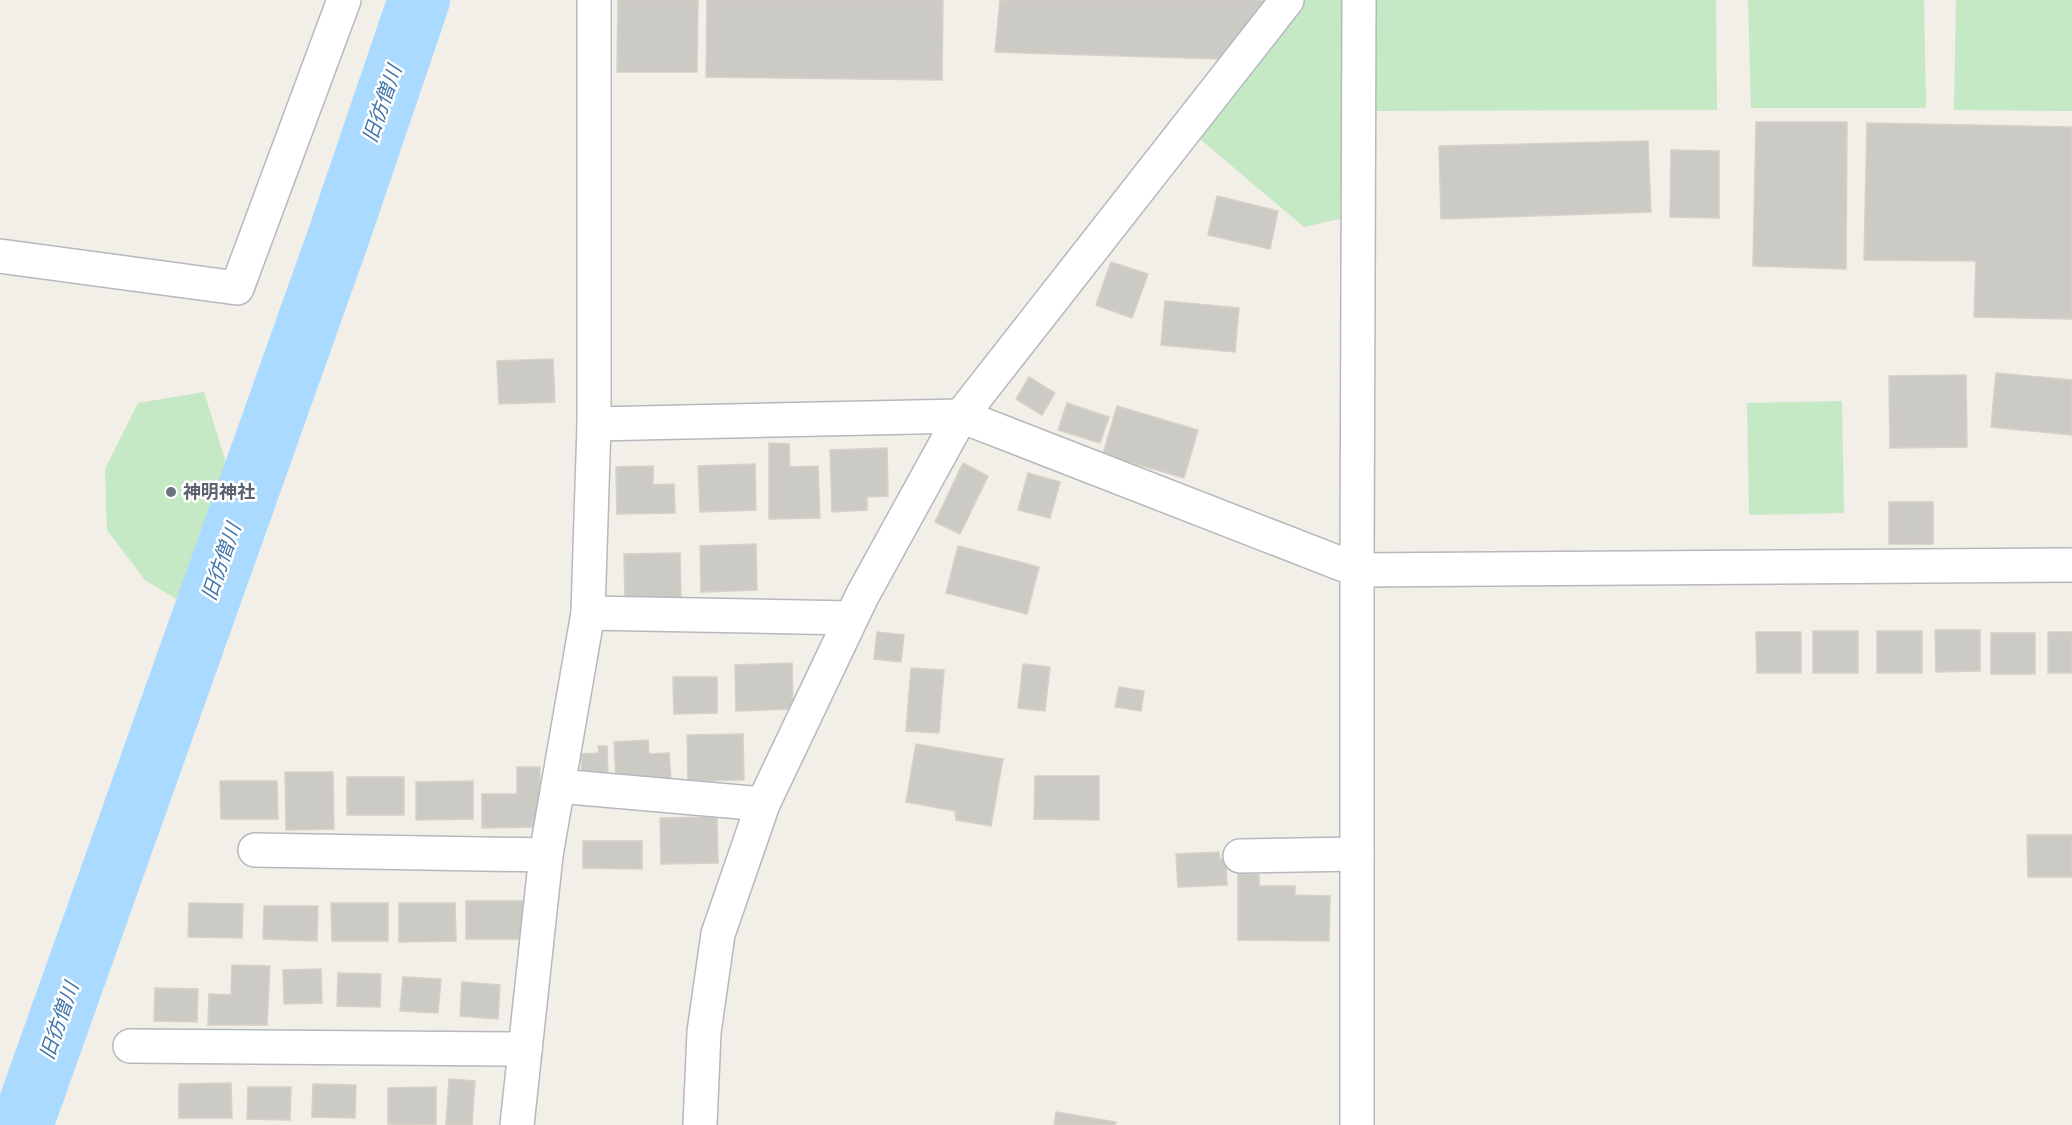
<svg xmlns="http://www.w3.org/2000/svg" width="2072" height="1125" font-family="Lato,'Noto Sans JP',sans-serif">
<rect width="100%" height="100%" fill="#f1efe8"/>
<g fill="#c5e8c5">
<path d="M1287 0H1350L1358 215 1304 227 1187 128Z"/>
<path d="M1359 0H1716L1717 110 1358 111Z"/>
<path d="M1748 0H1924L1926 108H1751Z"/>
<path d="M1956 0H2072V111L1954 110Z"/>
<path d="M204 392 233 485 176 599 145 580 107 530 105 469 138 403Z"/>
<path d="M1842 401 1844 513 1749 515 1747 403Z"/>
</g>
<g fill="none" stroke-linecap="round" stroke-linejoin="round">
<path stroke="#aadaff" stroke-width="62" d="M22 1125 338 238 419 0"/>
</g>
<g fill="#cccac5" stroke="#d6d1c6" stroke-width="1.5">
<path d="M618 0H698L697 72H617Z"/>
<path d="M707 0H943L942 80 706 77Z"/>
<path d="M1000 0H1270L1222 59 995 52Z"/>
<path d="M1756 122H1847L1846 269 1753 266Z"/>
<path d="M1867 123 2072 127V319L1974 317 1976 261 1864 260Z"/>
<path d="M1648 141 1651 212 1441 219 1439 146Z"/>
<path d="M1671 150 1719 151V218L1670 217Z"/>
<path d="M1217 196 1278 211 1270 249 1208 235Z"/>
<path d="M1111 262 1148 274 1132 318 1096 305Z"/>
<path d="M1165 301 1239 308 1235 352 1161 345Z"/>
<path d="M553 359 555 402 499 404 497 361Z"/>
<path d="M1996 373 2072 380V435L1991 427Z"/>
<path d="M1966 375 1967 447 1890 448 1889 376Z"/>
<path d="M1029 377 1055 393 1042 415 1016 399Z"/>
<path d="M1067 403 1109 417 1100 443 1058 430Z"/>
<path d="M1117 406 1198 430 1184 478 1103 454Z"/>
<path d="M769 443 789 444 790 467 818 466 820 518 769 519Z"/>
<path d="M887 448 888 496 867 497V510L832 512 830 450Z"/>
<path d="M963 463 988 476 960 534 935 522Z"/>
<path d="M755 464 756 510 700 512 698 466Z"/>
<path d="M653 466V485L674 484 675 513 617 514 616 467Z"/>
<path d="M1028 473 1060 482 1050 518 1018 510Z"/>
<rect x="1889" y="502" width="44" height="42"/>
<path d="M756 544 757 590 701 592 700 546Z"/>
<path d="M958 546 1039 567 1027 614 946 593Z"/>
<path d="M680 553 681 599 625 600 624 554Z"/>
<path d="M1935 630H1980V671L1936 672Z"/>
<rect x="1813" y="631" width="45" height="42"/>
<rect x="1877" y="631" width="45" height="42"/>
<path d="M877 632 904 635 901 662 874 659Z"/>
<path d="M1756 632H1801V673H1757Z"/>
<rect x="2048" y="632" width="24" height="41"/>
<rect x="1991" y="633" width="44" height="41"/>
<path d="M792 663 793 709 736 711 735 665Z"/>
<path d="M1023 664 1050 667 1045 711 1018 708Z"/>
<path d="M911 668 944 670 939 733 906 731Z"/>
<path d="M673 677H717V713L674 714Z"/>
<path d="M1119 687 1144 691 1141 711 1115 707Z"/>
<path d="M743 734 744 780 688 781 687 735Z"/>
<path d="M648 740 649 754 669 753 671 779 616 782 614 742Z"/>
<path d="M916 744 1003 759 991 826 956 820 955 811 906 802Z"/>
<path d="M598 746H607L608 783 582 784 581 754 599 753Z"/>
<path d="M517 767H540V827L482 828V794H517Z"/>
<path d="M285 772H333L334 829 286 830Z"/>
<path d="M1035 776H1099V820L1034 819Z"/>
<rect x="347" y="777" width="57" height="38"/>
<path d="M220 781H277L278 819H221Z"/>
<path d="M473 781V819L416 820V782Z"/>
<path d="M717 817 718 863 661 864 660 818Z"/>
<path d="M2027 835H2072V877H2028Z"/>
<path d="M583 841H642V869L583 868Z"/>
<path d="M1219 852 1220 859H1226L1227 885 1178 887 1176 854Z"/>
<path d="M1238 874 1259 875V886H1295V895L1330 896 1329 941 1238 940Z"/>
<rect x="466" y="901" width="57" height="38"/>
<path d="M189 903 243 904 242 938 188 937Z"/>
<path d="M331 903H388V941H332Z"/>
<path d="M399 903H455L456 941 399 942Z"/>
<path d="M264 906H318L317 941 263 939Z"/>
<path d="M232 965 270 966 267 1025H208L209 994 231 995Z"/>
<path d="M321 969 322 1003 284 1004 283 970Z"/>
<path d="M338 973 381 974 380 1007 337 1006Z"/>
<path d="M403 977 441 979 438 1013 400 1011Z"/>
<path d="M462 982 500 985 498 1019 460 1016Z"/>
<path d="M155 988 198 989 197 1022 154 1021Z"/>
<path d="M449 1079 475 1081 472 1125H446Z"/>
<path d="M231 1083 232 1118H179V1084Z"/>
<path d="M313 1084 356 1085 355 1118 312 1117Z"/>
<path d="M248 1087H291L290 1120 247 1119Z"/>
<path d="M436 1087V1125L388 1124V1088Z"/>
<path d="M1056 1112 1116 1122 1115 1125H1054Z"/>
</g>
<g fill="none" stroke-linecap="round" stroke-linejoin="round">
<defs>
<g id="minor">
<path d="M0 256 237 288 344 0"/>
<path d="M594 424 961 416 1357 570 2072 565"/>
<path d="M588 613 851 618"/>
<path d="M558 786 763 804"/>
<path d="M255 850 546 855"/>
<path d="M1240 856 1357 854"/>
<path d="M130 1046 525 1049"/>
<path d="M517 1125 546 855 588 613 594 424V0"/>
<path d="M700 1125 704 1032 718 934 763 804 862 596 961 416 1287 0"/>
<path d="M1357 1125V570L1359 0"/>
</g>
</defs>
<use href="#minor" stroke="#b5b8bc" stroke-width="36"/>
<use href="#minor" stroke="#fff" stroke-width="33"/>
</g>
<circle fill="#6b7280" stroke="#fff" stroke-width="2" cx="171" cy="492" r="6"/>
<g text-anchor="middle" stroke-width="5" stroke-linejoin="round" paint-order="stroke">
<g font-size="18" font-weight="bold" fill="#5b616d" stroke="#fff" text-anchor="start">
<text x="183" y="498">神明神社</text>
</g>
<g font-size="20" font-style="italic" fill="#4174aa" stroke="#fff">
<text transform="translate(382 104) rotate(-71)" y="7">旧彷僧川</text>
<text transform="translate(221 562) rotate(-71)" y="7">旧彷僧川</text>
<text transform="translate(59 1021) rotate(-71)" y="7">旧彷僧川</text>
</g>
</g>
</svg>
